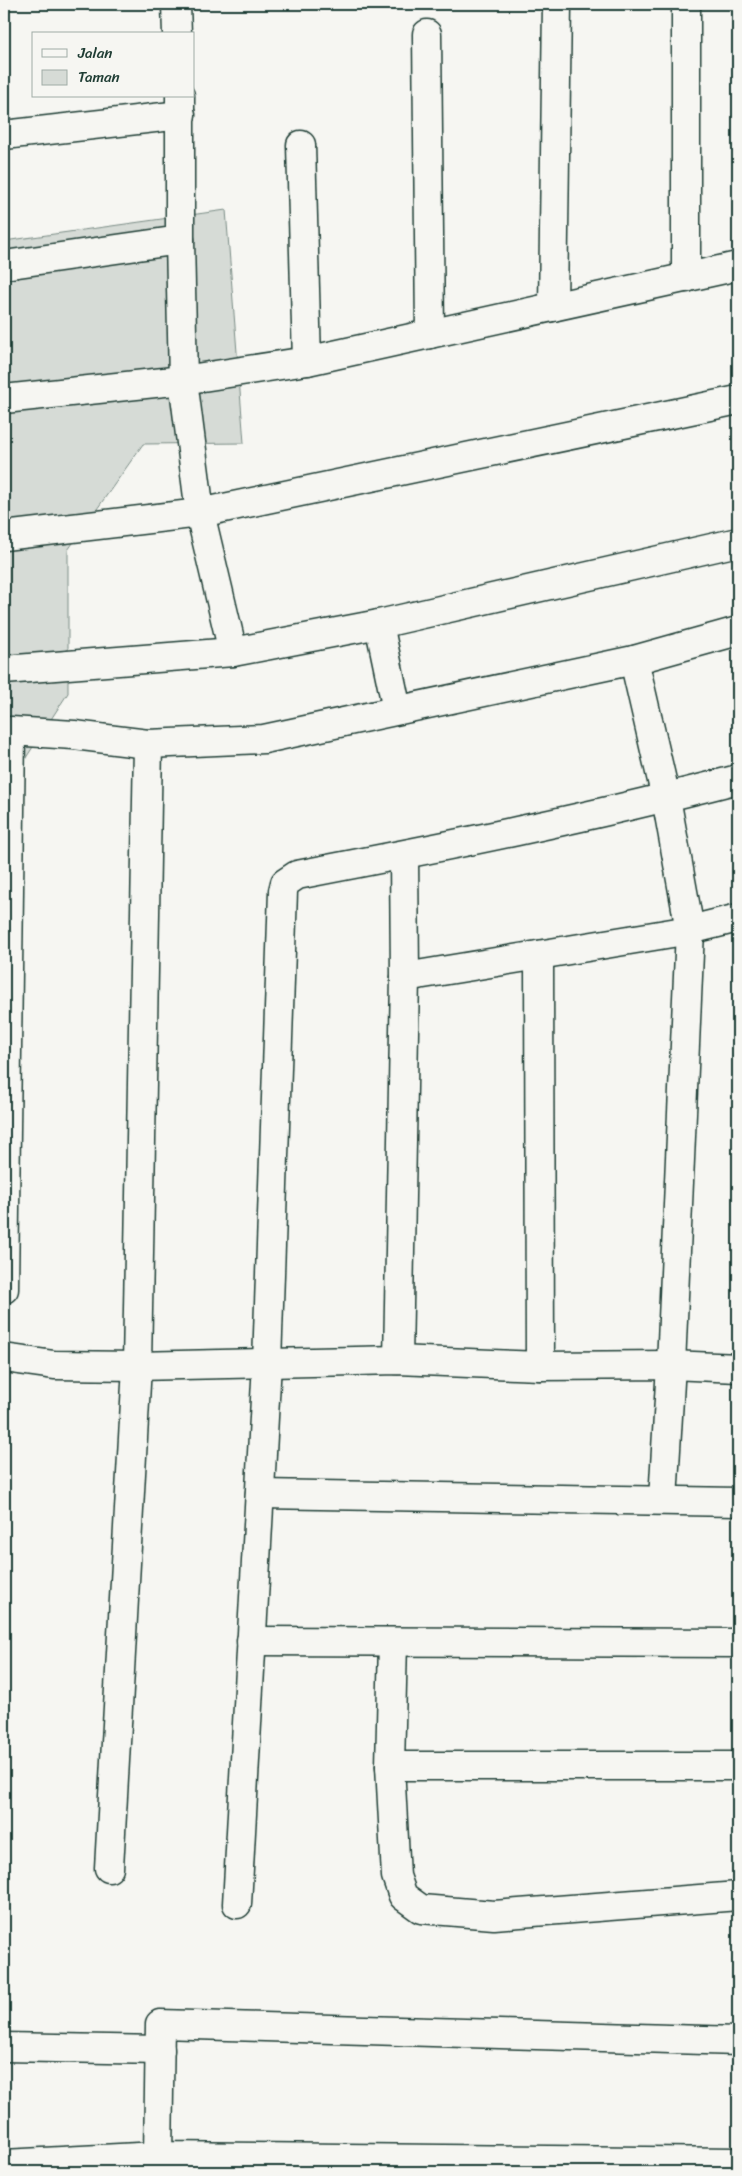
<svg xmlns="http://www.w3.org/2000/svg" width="742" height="2176" font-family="Sriracha,sans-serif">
<rect width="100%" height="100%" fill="#f6f6f2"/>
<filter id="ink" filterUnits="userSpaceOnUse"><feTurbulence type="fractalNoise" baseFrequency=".02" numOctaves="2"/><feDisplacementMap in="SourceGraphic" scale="10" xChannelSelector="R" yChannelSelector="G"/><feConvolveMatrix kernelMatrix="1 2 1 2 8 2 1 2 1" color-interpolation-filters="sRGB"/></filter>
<g filter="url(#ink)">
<path fill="#d6dbd6" stroke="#7a8c85" d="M226 210 244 443 143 444 68 550V693L7 787 4 1136V241Z"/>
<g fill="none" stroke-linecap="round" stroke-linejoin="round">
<defs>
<g id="minor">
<path d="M176 4 177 34"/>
<path d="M427 34 430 334"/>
<path d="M180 96V240L183 380 200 513 233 652"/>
<path d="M4 135 181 115"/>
<path d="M301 145 307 361"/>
<path d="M4 265 180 240"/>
<path d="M686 278V4"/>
<path d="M553 307 557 4"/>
<path d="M4 399 183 380 307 361 738 266"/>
<path d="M4 536 200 513 738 400"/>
<path d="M379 624 397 710"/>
<path d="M634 660 666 798 690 930 671 1365 663 1500"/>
<path d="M4 670 233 652 379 624 738 542"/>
<path d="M539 955 540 1366"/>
<path d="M405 977 690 930 738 918"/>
<path d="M4 1289 11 731 74 735 148 744 264 739 634 660 738 631"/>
<path d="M4 1358 54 1365 137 1366 398 1360 540 1366 671 1365 738 1368"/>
<path d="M398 1360 405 977 404 855"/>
<path d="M260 1494 738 1502"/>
<path d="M251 1641 738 1643"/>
<path d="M393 1642 390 1766 396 1876 403 1896 421 1909 494 1915 738 1896"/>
<path d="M390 1766H738"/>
<path d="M109 1868 137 1366 148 744"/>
<path d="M237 1904 267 1363 283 891 285 883 297 875C444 847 593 817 738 779"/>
<path d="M738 2041 160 2024 158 2156 738 2162"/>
<path d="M4 2047 160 2050"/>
<path d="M4 2164 158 2156V2172"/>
</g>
</defs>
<use href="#minor" stroke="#1f3d34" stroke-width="31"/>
<use href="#minor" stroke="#f6f6f2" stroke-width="28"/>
</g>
</g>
<rect width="742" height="2176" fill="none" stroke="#f6f6f2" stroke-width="20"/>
<rect x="10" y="10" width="722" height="2156" fill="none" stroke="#1f3d34" stroke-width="2" filter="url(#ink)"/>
<rect x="32" y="32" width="162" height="65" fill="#f6f6f2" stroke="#a0aca6"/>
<rect x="42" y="49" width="25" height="8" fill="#f6f6f2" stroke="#a0aca6"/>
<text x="78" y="58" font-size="15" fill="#1f3d34">Jalan</text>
<rect x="42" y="70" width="25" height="15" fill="#d6dbd6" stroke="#a0aca6"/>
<text x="78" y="82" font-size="15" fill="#1f3d34">Taman</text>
</svg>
